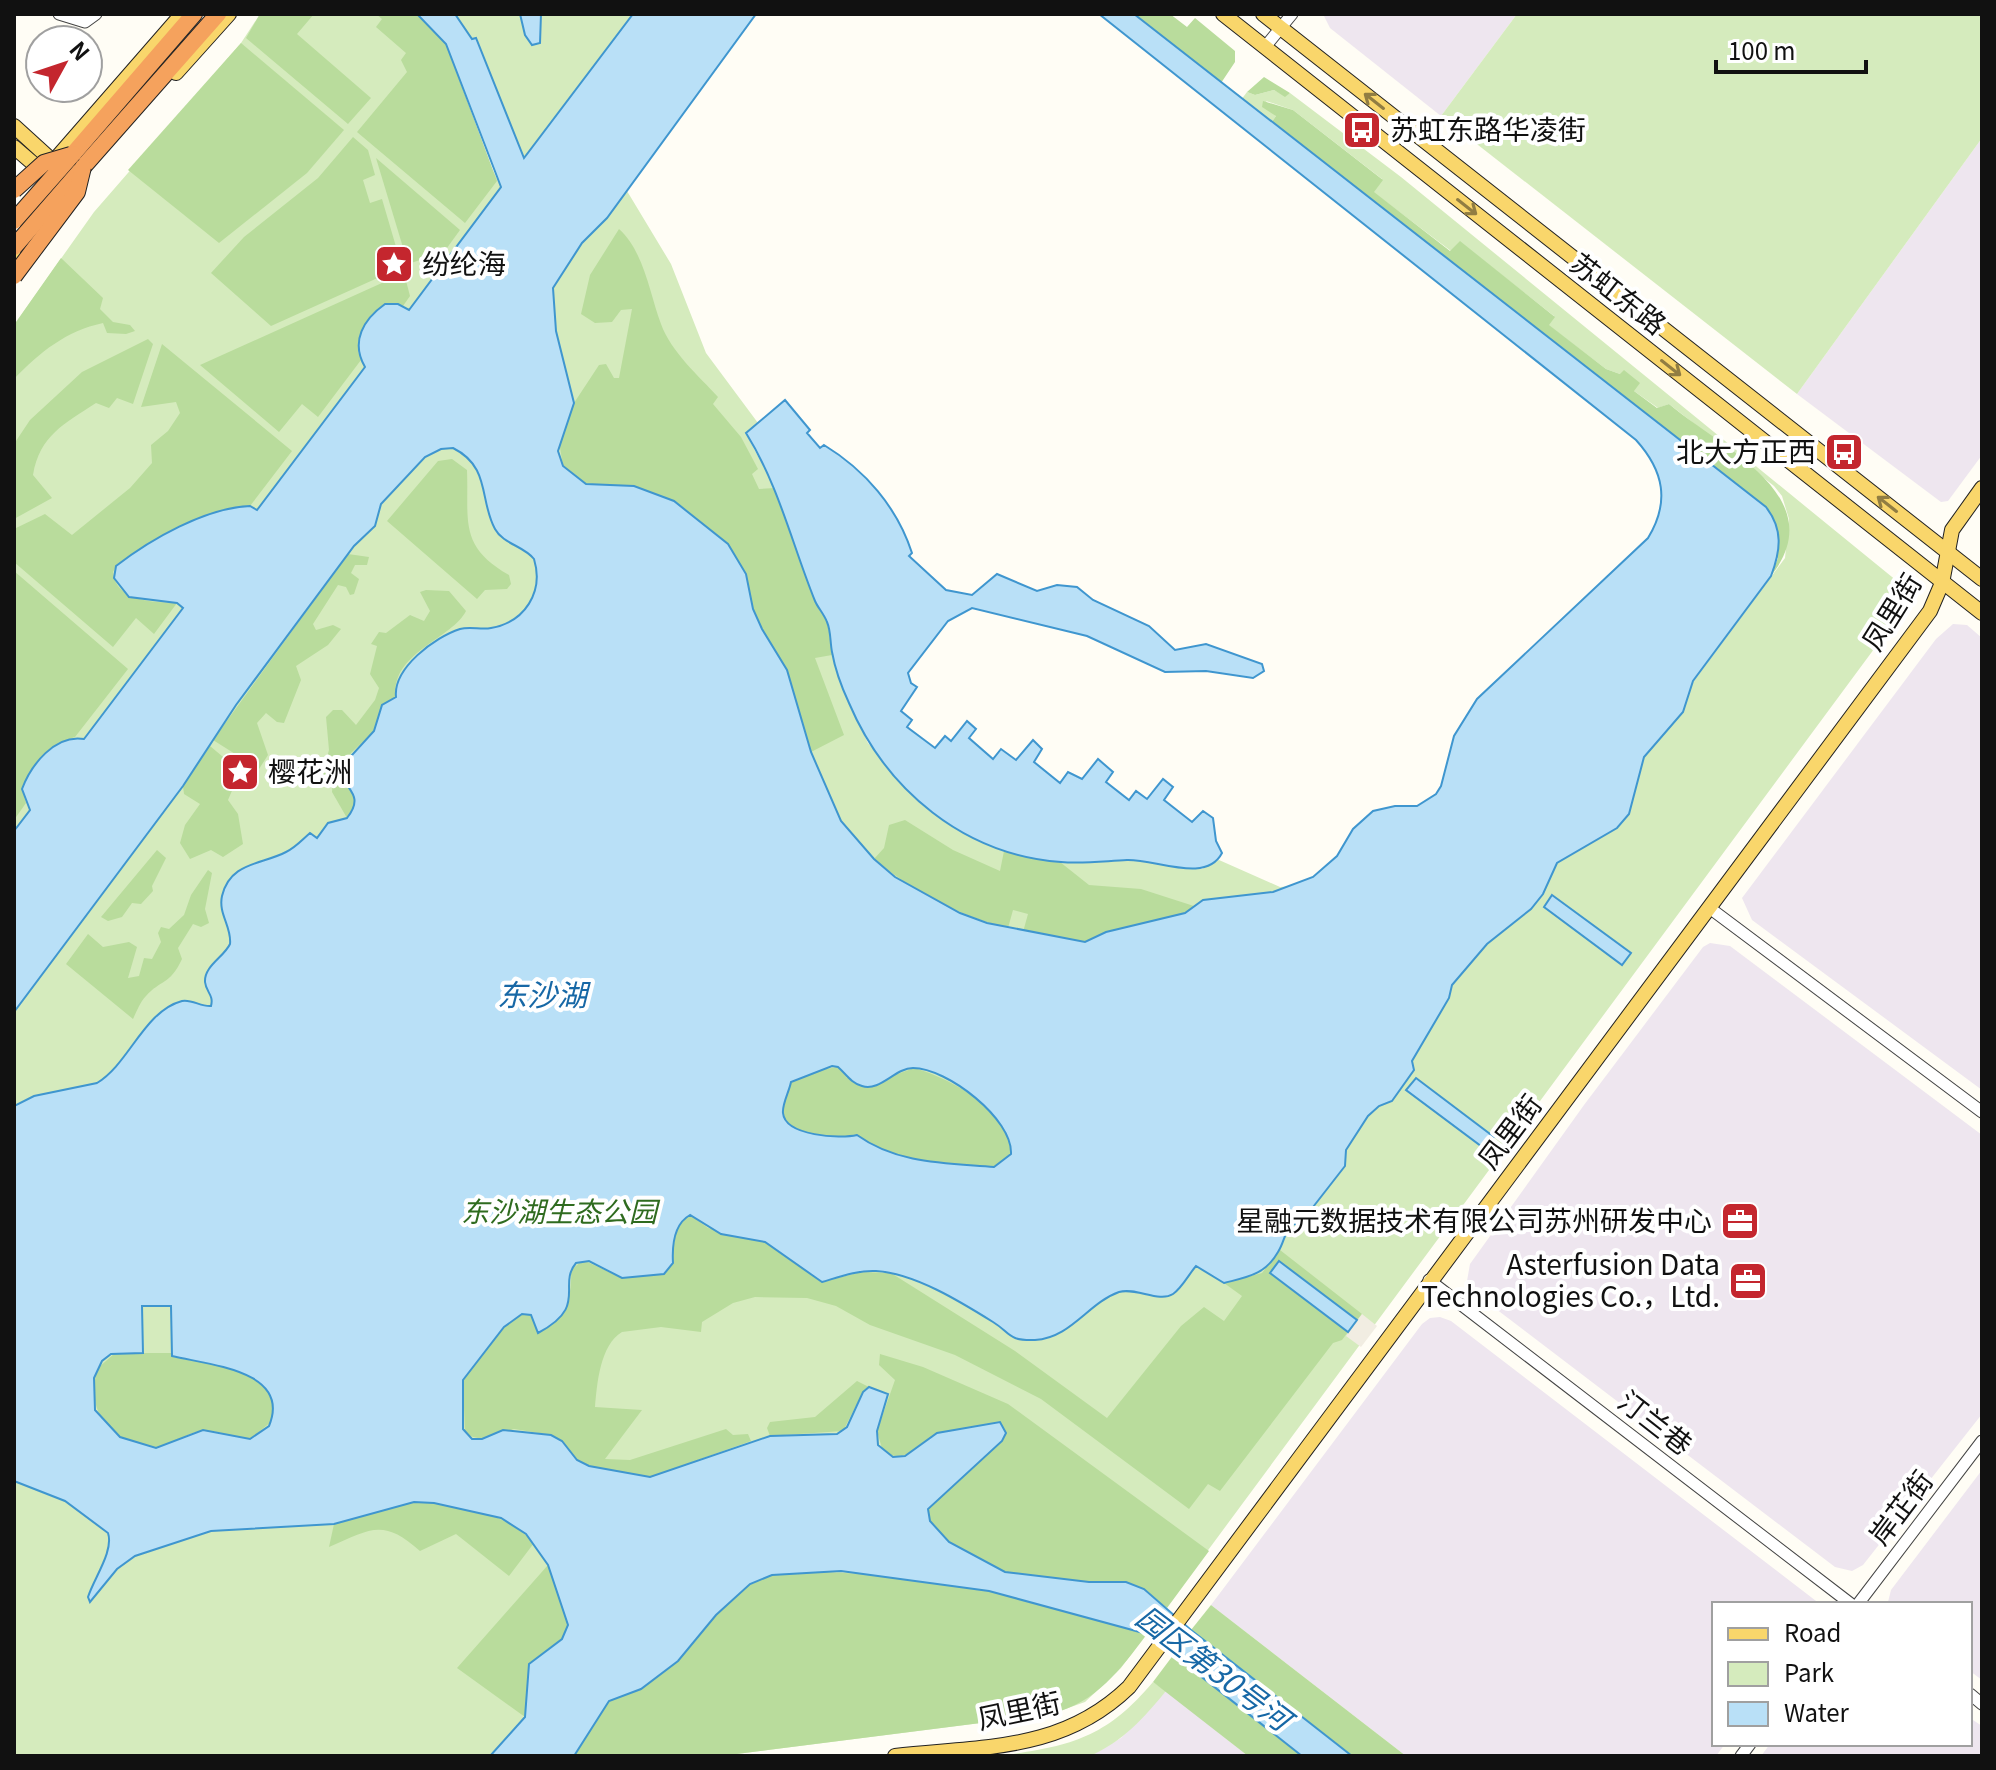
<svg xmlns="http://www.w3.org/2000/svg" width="1996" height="1770" font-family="Georgia,'Noto Sans SC',serif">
<rect width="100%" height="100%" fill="#fffdf5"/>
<g fill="#eee6ef">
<path d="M1323 14H1517L1441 116 1330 28Z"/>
<path d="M1982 138V455L1948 501 1941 502 1797 394Z"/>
<path d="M1953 624 1967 625 1982 638V1090L1752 920 1742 898 1936 639Z"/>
<path d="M1710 943 1730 946 1982 1135V1414L1863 1565 1852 1571 1835 1567 1475 1293 1467 1281 1470 1264 1584 1105 1703 947Z"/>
<path d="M1440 1317 1451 1321 1820 1604H1714V1744H1725L1716 1756H1406L1211 1605 1422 1324 1430 1318Z"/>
<path d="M1982 1470V1680L1970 1671V1604L1888 1602 1891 1590Z"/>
<path d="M1166 1691 1248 1756H1090L1121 1738Z"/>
<path d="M1970 1718 1982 1726V1756H1761L1770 1744H1970Z"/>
</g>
<g fill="#d5ebbd">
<path d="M260 14H417L501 187 627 191 671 264 706 353 758 423 746 434 775 488 848 702 868 743 921 804 974 838 1004 851 1142 859 1183 869H1202L1219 860 1280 887 1294 886 1694 681 1785 558 1789 519 1782 496 1774 486 1669 404 1658 408 1634 391 1620 374 1606 369 1548 325 1554 316 1460 242 1451 251 1373 192 1382 179 1293 110 1266 101 1276 116 1271 123 1241 100 1247 92 1255 95 1274 90 1285 96 1290 93 1401 177 1908 590V603L1121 1668 1085 1702 1051 1714 721 1756H14V325L94 212 241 43Z"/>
<path d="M455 14H633L524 158 477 39H472Z"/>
<path d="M1517 14H1982V138L1797 394 1441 116Z"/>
<path d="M1153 1682 1166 1691C1144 1718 1122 1742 1090 1756H999C1070 1746 1105 1739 1153 1682Z"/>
</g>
<g fill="#b9dc9c">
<path d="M260 14H314L297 34 371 98 348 124 246 38Z"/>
<path d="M376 14H417L446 44 497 181 465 223 357 132 407 72 401 60 406 53 376 27 382 19Z"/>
<path d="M1134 14H1170L1187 27 1195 18 1235 51V62L1221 83Z"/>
<path d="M241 43 344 130 307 173 219 243 128 170Z"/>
<path d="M1264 77 1290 93 1285 97 1274 90 1255 95 1247 92Z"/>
<path d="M1263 101 1293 110 1383 180 1374 192 1450 251 1460 241 1555 317 1549 325 1606 369 1620 374 1624 370 1640 383 1634 391 1657 408 1669 404C1719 447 1834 496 1771 576L1778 558 1271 123 1276 116 1262 107Z"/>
<path d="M353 137 368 150 375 175 363 180 370 203 382 199 402 267 271 326 211 273 244 237 318 178Z"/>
<path d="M376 158 460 230 444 252 408 264Z"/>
<path d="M619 229C644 251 650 295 661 324 671 352 699 376 718 397L713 404 741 437 758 469 752 474 759 489 775 488 815 602 828 623 832 655 815 658 844 735 811 752 787 670 762 629 753 609 746 574 728 544 674 501 634 486 586 484 563 466 559 442 574 403 599 365 606 364 614 378H619L632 309 621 310 612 322 595 323 581 314 590 275Z"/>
<path d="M61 258 103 298 100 309 113 322 130 325 135 331 126 334 107 333 103 323C66 331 40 352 14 379V325Z"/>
<path d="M404 273 410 296 403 306 398 304 358 351 361 360 318 417 302 404 279 432 200 365Z"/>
<path d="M148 339 153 344 133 404 117 398 109 408 96 403C64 424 40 435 33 475L52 498 14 519V444L30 420 82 372Z"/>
<path d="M162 344 292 451 250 506C205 508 151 539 116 566L113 572C116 602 154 602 177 603L154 634 136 618 113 647 14 562V529L45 514 72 535 130 488 152 463 151 445 168 431 180 413 176 402 141 407Z"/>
<path d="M452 459 467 470C469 520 458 546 509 575L511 584 507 589 485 590 477 599 387 521 438 461Z"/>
<path d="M348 554 369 557 367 565H355L351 573 359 579 354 594 350 595 346 587 338 585 313 624 316 630 333 625 341 629 328 645 296 666 301 680 284 723 277 722 266 713 257 723 268 755 259 769 213 740Z"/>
<path d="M14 571 128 669 75 737 61 742 22 789 26 803 14 820Z"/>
<path d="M426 590 449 591 466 611C452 639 390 653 396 697L382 705 374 731 351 753 347 762 355 806 347 818 332 792 333 782 326 778 324 786 320 783 329 750 326 717 333 710H342L356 725 375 700 379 688 370 674 377 646 371 644 379 632 386 633 410 615 424 621 430 611 420 592Z"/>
<path d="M210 746 235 767 231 780 234 786 228 800 238 814 243 844 223 857 211 850 190 859 180 843 185 825 200 804 184 794 183 786Z"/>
<path d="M905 820 953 850 1000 871 1004 851 1060 862 1089 885 1141 889 1197 907 1185 913 1106 932 1085 942 1023 932 1028 914 1013 910 1008 928C958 915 914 892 874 859L884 848 889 825Z"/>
<path d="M157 850 166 858 152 886 153 891 141 904 132 903 122 917 108 921 101 917Z"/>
<path d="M208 870 212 873 205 909 209 923 201 927 193 924 178 948 182 959C170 985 160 980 146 996 140 1002 137 1011 133 1019L66 964 88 934 103 947 129 942 137 947 128 978 139 976 144 958 152 959 161 942 158 933 161 927 169 929 184 915 191 895Z"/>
<path d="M838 1067 847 1078 892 1076 914 1068C948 1077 1014 1112 1011 1154L994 1167C946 1163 897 1164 857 1135 840 1139 786 1136 783 1113 782 1104 789 1092 791 1082L813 1071Z"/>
<path d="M690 1215 708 1228 765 1242 822 1282 861 1272 891 1273 1015 1351 1107 1418 1181 1326 1204 1307 1224 1321 1242 1296 1224 1283 1262 1273 1280 1250 1362 1314 1357 1320 1279 1261 1271 1273 1348 1332 1342 1340 1333 1343 1220 1491 1208 1484 1189 1509 1041 1399 955 1355 870 1325 836 1306 807 1298 755 1297 733 1303 702 1322 701 1332 661 1327 622 1332C600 1345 597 1384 595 1407L642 1410 605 1459 630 1460 726 1429 733 1435 748 1434 751 1441 650 1477 589 1466 577 1460 551 1435 514 1429 482 1439 465 1435 463 1380 504 1327 522 1314 531 1315 548 1328C568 1312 572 1295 571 1270L583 1260 622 1278 664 1274 673 1263C672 1246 674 1224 690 1215Z"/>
<path d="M115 1353H172L173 1357C209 1365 285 1368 271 1422L250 1439C234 1439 217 1429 202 1431 185 1432 172 1448 156 1448 112 1450 83 1408 98 1368Z"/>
<path d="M880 1354 923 1367 1008 1404 1209 1551 1167 1608 1144 1589 1126 1582H1089L1005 1572 949 1542 930 1521 928 1509 1002 1441 937 1433C920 1446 905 1464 883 1452L877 1431 895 1380 879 1365Z"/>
<path d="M857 1381 869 1387 863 1392 843 1431 770 1436 767 1428 770 1422 815 1417Z"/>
<path d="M414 1502C456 1503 504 1511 534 1543L509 1576 456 1534 420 1551C383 1518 371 1529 329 1547L334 1524Z"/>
<path d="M548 1565 568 1625 562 1639 529 1664 525 1717 457 1668Z"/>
<path d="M804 1571 884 1575 989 1591 1147 1634C1120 1670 1097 1702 1051 1714L721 1756H574L609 1701 641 1689 678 1661 716 1615 750 1584 772 1575Z"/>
<path d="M1211 1605 1406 1756H1352L1191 1630Z"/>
<path d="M1174 1654 1178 1659 1302 1756H1248L1153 1682Z"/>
</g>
<path fill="#f1ede2" d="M1362 1314 1377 1326 1361 1347 1346 1336Z"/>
<g fill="#b9e0f7" stroke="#3f96cf" stroke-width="2" fill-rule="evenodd">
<path d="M417 14H455L472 39 476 38 524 158 633 14H756L607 218 582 243 553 288 556 331 574 403 558 451 563 466 586 484 634 486 674 501 728 544 746 574 753 609 762 629 787 670 811 752 841 821 874 859 895 877 960 913 987 923 1085 942 1106 932 1185 913 1203 900 1273 892 1313 877 1337 856 1353 829 1373 811 1395 806H1417L1436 794 1441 786 1454 736 1477 699 1648 538C1670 502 1664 471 1636 440L1099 14H1134L1766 507C1783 529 1781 550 1771 576L1693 681 1683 712 1644 757 1629 814 1617 828 1557 863 1543 894 1531 909 1487 944 1452 985 1449 998 1412 1061 1414 1070 1392 1101 1379 1106 1368 1116 1346 1150 1345 1166 1299 1225 1292 1224C1284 1233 1284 1243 1278 1252 1265 1275 1247 1277 1224 1283L1196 1266C1189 1274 1182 1288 1173 1294 1159 1303 1136 1287 1119 1292 1088 1303 1071 1338 1035 1340 1007 1341 1011 1333 993 1322 961 1302 914 1273 876 1271 858 1270 839 1277 822 1282L765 1242 721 1234 690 1215C674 1224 672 1246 673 1263L664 1274 622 1278 589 1261 576 1263C557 1286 589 1306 538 1333L531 1315 522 1314 504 1327 463 1380V1429L472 1439H482L503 1430 551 1435 562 1441 577 1460 589 1466 650 1477 770 1436 837 1434 847 1427 863 1392 869 1387 888 1394 877 1431 878 1445 893 1457 905 1456 937 1433 1000 1422 1006 1433 1002 1441 928 1509 930 1521 949 1542 1005 1572 1089 1582H1126L1144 1589 1191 1630 1352 1756H1302L1147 1634 989 1591 841 1571 772 1575 750 1584 716 1615 678 1661 641 1689 609 1701 574 1756H490L525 1717 529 1664 562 1639 568 1625 548 1565 526 1534 501 1518 434 1503 414 1502 334 1524 211 1531 135 1556 117 1569 90 1602 88 1597C94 1578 114 1551 108 1533L65 1501 14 1481V1106L34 1096 97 1083C129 1064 144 1011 182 1001 192 999 201 1007 211 1006 214 995 206 992 205 982 204 966 224 957 230 944 232 927 218 914 222 896 230 862 261 865 286 852 295 848 302 840 310 833L317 838 328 823 347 818C368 791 338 789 342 766L374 731 382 705 396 697C393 668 435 637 460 629 470 626 481 630 491 628 525 622 544 592 534 559 524 546 503 544 495 529 479 500 491 467 453 448L441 449 425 457 381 504 375 526 354 546 236 705 183 786 14 1012V831L30 810 22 789C31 765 55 734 84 739L183 608 177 603 129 597 114 578 116 566C151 539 205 508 250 506L257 510 365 367C350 341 364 319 385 304H398L409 310 501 187 446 44ZM832 1066 838 1067C846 1074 851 1083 862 1086 880 1092 895 1068 913 1068 947 1068 1013 1119 1011 1154L994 1167C946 1163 897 1164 857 1135 840 1139 785 1136 783 1113 782 1104 789 1092 791 1082ZM142 1306H171L172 1356C208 1365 292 1370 269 1426L250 1439 203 1430 156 1448 120 1437 95 1410 94 1378 102 1361 111 1354 143 1353Z"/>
<path d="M520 14H541L540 43 532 45 525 35Z"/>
<path d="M785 400 810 430 807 433 820 448 824 445C865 470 897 507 912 553L909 556 946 590 972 595 997 574 1037 591 1057 585 1077 587 1093 600 1149 626 1175 650 1206 644 1262 664 1264 671 1253 678 1206 671 1165 672 1087 636 972 608 948 621 908 673 911 683 917 687 901 711 912 720 907 727 935 748 945 736 951 741 967 721 976 729 969 738 993 759 1001 749 1016 760 1033 740 1042 749 1034 762 1060 783 1068 772 1082 779 1098 759 1113 772 1106 782 1129 800 1136 791 1147 799 1163 779 1173 787 1164 800 1192 822 1203 811 1213 818 1216 841 1222 853C1206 884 1156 859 1127 860 1105 861 1083 864 1061 862 964 855 886 790 849 703 842 688 835 669 832 652 830 642 831 631 827 622 824 614 818 608 815 601 792 544 779 486 746 433Z"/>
<path d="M1552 895 1631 953 1622 965 1544 907Z"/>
<path d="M1416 1078 1494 1137 1485 1149 1406 1090Z"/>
<path d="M1279 1261 1357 1320 1348 1332 1270 1273Z"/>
</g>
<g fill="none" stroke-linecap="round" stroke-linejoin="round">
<defs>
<g id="minor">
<path d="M59 14 85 22 96 14"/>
<path d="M1265 47 1292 14"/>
<path d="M1711 909 1982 1112"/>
<path d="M1429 1280 1851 1604"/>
<path d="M1858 1604 1982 1441"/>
<path d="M1970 1694 1982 1704"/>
<path d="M1741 1756 1750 1744"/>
</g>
<g id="major">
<path d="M1223 14 1982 613"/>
<path d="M1263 14 1982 579"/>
<path d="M176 73 229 14"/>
<path d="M14 126 59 167"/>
<path d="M14 147 43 172 63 181"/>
<path d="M53 162 182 14"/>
<path d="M14 261 38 230"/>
<path d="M895 1756C983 1746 1062 1752 1129 1687L1930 611 1942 583 1952 530 1982 488"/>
</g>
<g id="highway">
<path d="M73 154 194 14"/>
<path d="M83 167 218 14"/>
</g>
</defs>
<use href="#minor" stroke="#444" stroke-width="13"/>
<use href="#major" stroke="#222" stroke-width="16"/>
<use href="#highway" stroke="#222" stroke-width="18"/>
<use href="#minor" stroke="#fff" stroke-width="11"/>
<use href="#major" stroke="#f9d66b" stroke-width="14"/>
<use href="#highway" stroke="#f5a25d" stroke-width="16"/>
<defs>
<g id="highway-bridge">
<path d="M14 190 44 163 71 155"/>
<path d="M14 221 73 154"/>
<path d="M14 247 80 171"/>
<path d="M14 276 77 192 83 167"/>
</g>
</defs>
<use href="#highway-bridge" stroke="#222" stroke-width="18" stroke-linecap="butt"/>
<use href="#highway-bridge" stroke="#f5a25d" stroke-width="16"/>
</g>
<defs><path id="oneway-shaft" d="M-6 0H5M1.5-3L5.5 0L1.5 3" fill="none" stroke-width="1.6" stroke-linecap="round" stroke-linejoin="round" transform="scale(2)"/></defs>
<g stroke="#917d42">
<use href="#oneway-shaft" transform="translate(1374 101) rotate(-142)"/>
<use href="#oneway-shaft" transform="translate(1467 207) rotate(38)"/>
<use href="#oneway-shaft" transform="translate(1671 368) rotate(38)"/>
<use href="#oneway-shaft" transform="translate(1887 504) rotate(-142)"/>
</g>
<defs>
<symbol id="bus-square" viewBox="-11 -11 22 22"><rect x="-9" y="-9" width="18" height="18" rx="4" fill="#c4262e" stroke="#fff"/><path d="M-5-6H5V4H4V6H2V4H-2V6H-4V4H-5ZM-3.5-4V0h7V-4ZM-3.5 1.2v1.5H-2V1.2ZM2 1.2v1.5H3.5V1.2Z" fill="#fff"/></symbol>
<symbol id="sight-square" viewBox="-11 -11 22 22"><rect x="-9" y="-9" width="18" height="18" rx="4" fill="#c4262e" stroke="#fff"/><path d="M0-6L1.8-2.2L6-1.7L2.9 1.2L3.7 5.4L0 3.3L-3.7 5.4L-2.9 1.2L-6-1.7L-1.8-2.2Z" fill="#fff"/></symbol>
<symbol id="office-square" viewBox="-11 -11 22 22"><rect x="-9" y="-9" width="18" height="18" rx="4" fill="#c4262e" stroke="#fff"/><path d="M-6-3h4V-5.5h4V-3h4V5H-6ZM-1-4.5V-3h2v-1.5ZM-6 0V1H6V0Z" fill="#fff"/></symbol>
</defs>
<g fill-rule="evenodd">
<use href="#bus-square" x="1340" y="108" width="44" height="44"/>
<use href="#sight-square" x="372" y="242" width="44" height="44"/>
<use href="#bus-square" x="1822" y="430" width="44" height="44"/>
<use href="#sight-square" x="218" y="750" width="44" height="44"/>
<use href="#office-square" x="1718" y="1199" width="44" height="44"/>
<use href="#office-square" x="1726" y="1259" width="44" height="44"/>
</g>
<g text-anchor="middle" stroke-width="8" stroke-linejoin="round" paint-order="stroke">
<g font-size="28" fill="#111" stroke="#fff" text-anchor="start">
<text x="1390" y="140">苏虹东路华凌街</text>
<text x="422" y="274">纷纶海</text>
<text x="1816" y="462" text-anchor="end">北大方正西</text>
<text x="268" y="782">樱花洲</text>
<text x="1712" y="1231" text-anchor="end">星融元数据技术有限公司苏州研发中心</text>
<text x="1720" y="1275" text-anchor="end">Asterfusion Data<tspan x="1720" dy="32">Technologies Co.，Ltd.</tspan></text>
</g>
<g font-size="28" fill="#111" stroke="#fff">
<text transform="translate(1618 294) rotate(38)" y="10">苏虹东路</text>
<text transform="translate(1892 612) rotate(-58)" y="10">凤里街</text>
<text transform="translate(1510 1132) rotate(-53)" y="10">凤里街</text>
<text transform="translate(1655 1423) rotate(38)" y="10">汀兰巷</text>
<text transform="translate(1901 1508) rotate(-53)" y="10">岸芷街</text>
<text transform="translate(1019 1711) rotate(-12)" y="10">凤里街</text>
</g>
<g font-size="28" font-style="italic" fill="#2f6b1f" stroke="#fff">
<text x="559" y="1222">东沙湖生态公园</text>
</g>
<g font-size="30" font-style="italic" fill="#1768a6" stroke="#fff">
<text x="542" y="1006">东沙湖</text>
<text transform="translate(1213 1669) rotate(37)" y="10">园区第30号河</text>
</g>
</g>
<rect width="1996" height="1770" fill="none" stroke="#111111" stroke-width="32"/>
<rect x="1712" y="1602" width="260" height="144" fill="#ffffff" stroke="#a0a0a0" stroke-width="2"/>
<rect x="1728" y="1628" width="40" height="12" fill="#f9d66b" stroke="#a0a0a0" stroke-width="2"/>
<text x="1784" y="1642" font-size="24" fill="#111111">Road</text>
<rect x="1728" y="1662" width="40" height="24" fill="#d5ebbd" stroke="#a0a0a0" stroke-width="2"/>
<text x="1784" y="1682" font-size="24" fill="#111111">Park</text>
<rect x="1728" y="1702" width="40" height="24" fill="#b9e0f7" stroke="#a0a0a0" stroke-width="2"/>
<text x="1784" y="1722" font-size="24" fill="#111111">Water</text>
<g transform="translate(64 64) rotate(50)"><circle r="38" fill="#ffffff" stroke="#a0a0a0" stroke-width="2"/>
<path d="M0-6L14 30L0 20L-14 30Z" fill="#c4262e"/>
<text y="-12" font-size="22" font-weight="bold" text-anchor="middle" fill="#111111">N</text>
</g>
<path d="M1716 60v12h150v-12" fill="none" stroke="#111111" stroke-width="4"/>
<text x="1728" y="60" font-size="24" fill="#111111" stroke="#ffffff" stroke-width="6" paint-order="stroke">100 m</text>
</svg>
